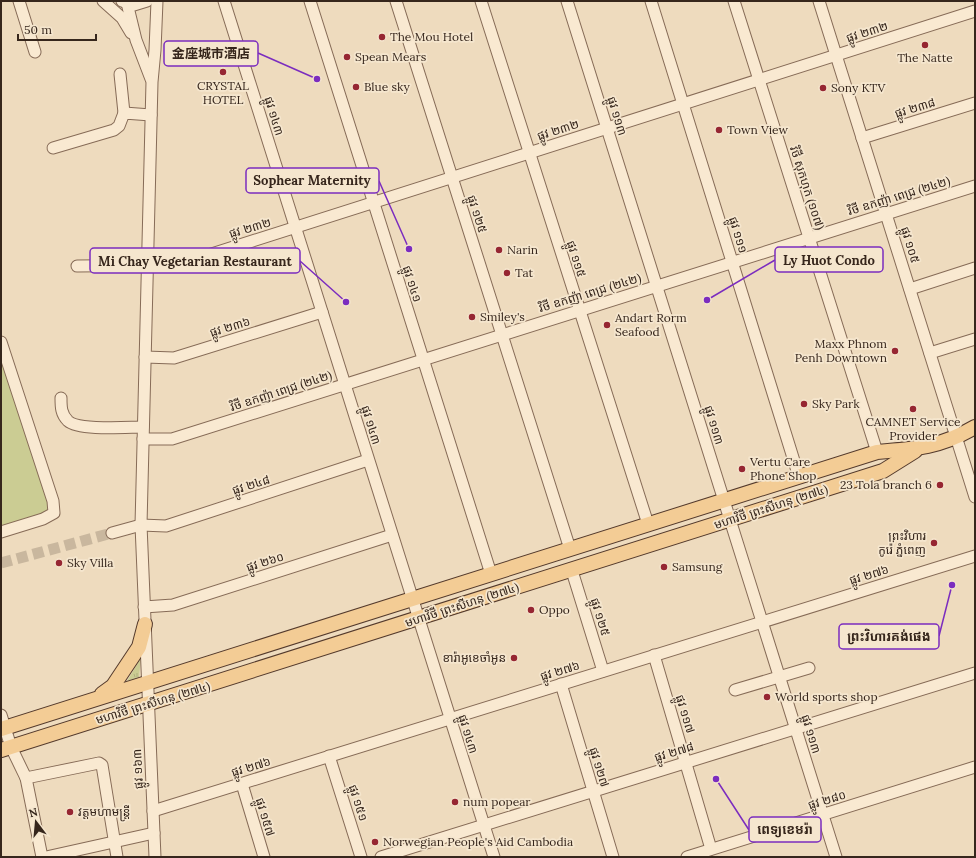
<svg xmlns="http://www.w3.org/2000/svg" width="976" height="858" font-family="Lora,'Noto Sans SC','Noto Sans Khmer',serif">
<defs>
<pattern id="grass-tufts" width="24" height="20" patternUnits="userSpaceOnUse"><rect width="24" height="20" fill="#cbcc93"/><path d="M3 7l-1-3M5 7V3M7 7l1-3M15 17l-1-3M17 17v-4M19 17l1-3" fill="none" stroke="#afaf7e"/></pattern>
</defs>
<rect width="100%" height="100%" fill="#eedbbe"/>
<path fill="url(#grass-tufts)" d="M141 658 139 677 127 681Z"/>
<path fill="#cbcc93" d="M1 337 50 512 1 526Z"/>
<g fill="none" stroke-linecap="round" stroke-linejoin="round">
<path stroke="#c9b79e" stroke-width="11" stroke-dasharray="11 5.5" stroke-linecap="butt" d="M1 563 112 533"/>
<defs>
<g id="minor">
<path d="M19 1 35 52"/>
<path d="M103 1 122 18 131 33"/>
<path d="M122 1 134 5 147 1"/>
<path d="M224 1 494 857"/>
<path d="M310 1 491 574"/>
<path d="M396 1 570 549"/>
<path d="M481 1 648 524"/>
<path d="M567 1 836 857"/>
<path d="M651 1 799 477"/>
<path d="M734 1 877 452"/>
<path d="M819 1 975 497"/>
<path d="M127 3 136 40 151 79"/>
<path d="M120 74 124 113"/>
<path d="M862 138 975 103"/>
<path d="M53 148 114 130 119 126 124 113 151 115"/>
<path d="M77 266 177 265 975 11"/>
<path d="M910 289 975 268"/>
<path d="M1 342 53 501 54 513 43 519 1 532"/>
<path d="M930 353 975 339"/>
<path d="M145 357 174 358 322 312"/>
<path d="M61 398C61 407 61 414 68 421 79 431 128 427 143 427"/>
<path d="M143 439H172L975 186"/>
<path d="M112 533 141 525 166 526 368 460"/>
<path d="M572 571 603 671"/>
<path d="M144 607 173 605 392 535"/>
<path d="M654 655 711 849"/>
<path d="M561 684 613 857"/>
<path d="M735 690 809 668"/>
<path d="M1 715 11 747 26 778"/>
<path d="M329 756 361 857"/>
<path d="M242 784 264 857"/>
<path d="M153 811 975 556"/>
<path d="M42 857 26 778 99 763 102 765 117 857"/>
<path d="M46 857 154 833"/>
<path d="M155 857 141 525 152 82 155 50 157 1"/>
<path d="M381 857 975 673"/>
<path d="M687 857 975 767"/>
</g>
<g id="major">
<path d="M102 694 113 686 139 647 145 624"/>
<path d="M1 729 877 452C916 449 941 447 975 427"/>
<path d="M1 750 883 471 915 451"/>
</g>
</defs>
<use href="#minor" stroke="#866b57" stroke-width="13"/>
<use href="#major" stroke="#543a2c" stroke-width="16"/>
<use href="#minor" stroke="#f9e9d1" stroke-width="11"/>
<use href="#major" stroke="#f3cc95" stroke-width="14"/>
</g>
<g fill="#962632" stroke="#f5e6ce" stroke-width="1.5">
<circle cx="382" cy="37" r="4"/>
<circle cx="925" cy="45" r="4"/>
<circle cx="347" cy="57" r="4"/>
<circle cx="223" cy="72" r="4"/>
<circle cx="356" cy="87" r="4"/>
<circle cx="823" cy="88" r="4"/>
<circle cx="719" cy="130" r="4"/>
<circle cx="499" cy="250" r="4"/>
<circle cx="507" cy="273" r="4"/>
<circle cx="472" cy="317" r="4"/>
<circle cx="607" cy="325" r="4"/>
<circle cx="895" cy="351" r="4"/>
<circle cx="804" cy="404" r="4"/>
<circle cx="913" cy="409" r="4"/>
<circle cx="742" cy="469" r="4"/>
<circle cx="940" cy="485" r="4"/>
<circle cx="934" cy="543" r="4"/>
<circle cx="59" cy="563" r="4"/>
<circle cx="664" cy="567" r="4"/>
<circle cx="531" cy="610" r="4"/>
<circle cx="514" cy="658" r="4"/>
<circle cx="767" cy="697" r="4"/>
<circle cx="455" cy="802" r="4"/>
<circle cx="70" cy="812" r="4"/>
<circle cx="375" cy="842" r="4"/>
</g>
<g text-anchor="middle" stroke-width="3.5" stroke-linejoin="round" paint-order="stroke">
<g font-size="12" fill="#36261c" stroke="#f5e6ce">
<text transform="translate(867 32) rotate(-18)" y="4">ផ្លូវ ២៣២</text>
<text transform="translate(915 108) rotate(-17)" y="4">ផ្លូវ ២៣៨</text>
<text transform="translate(274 116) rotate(73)" y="4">ផ្លូវ ១៤៣</text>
<text transform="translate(617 116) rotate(73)" y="4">ផ្លូវ ១១៣</text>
<text transform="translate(558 130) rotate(-18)" y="4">ផ្លូវ ២៣២</text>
<text transform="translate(807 188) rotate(72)" y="4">វិថី សុកហុក (១០៧)</text>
<text transform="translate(899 196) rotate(-17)" y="4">វិថី ឧកញ៉ា ពេជ្រ (២៤២)</text>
<text transform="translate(477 214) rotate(72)" y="4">ផ្លូវ ១២៥</text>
<text transform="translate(250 228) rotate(-17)" y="4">ផ្លូវ ២៣២</text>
<text transform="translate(738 235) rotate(73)" y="4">ផ្លូវ ១១១</text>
<text transform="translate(910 245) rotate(73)" y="4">ផ្លូវ ១០៥</text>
<text transform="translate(576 259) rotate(72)" y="4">ផ្លូវ ១១៥</text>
<text transform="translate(412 284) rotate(72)" y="4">ផ្លូវ ១៤១</text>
<text transform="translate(590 293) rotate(-17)" y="4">វិថី ឧកញ៉ា ពេជ្រ (២៤២)</text>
<text transform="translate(230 327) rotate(-17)" y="4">ផ្លូវ ២៣៦</text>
<text transform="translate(281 391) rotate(-18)" y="4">វិថី ឧកញ៉ា ពេជ្រ (២៤២)</text>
<text transform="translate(371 425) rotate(73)" y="4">ផ្លូវ ១៤៣</text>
<text transform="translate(714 425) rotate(73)" y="4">ផ្លូវ ១១៣</text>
<text transform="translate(251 485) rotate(-18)" y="4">ផ្លូវ ២៤៨</text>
<text transform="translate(771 507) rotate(-18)" y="4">មហាវិថី ព្រះសីហនុ (២៧៤)</text>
<text transform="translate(265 562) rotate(-18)" y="4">ផ្លូវ ២៦០</text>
<text transform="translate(869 575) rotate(-17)" y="4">ផ្លូវ ២៧៦</text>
<text transform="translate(462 605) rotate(-18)" y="4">មហាវិថី ព្រះសីហនុ (២៧៤)</text>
<text transform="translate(600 617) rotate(73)" y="4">ផ្លូវ ១២៥</text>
<text transform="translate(560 671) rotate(-17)" y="4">ផ្លូវ ២៧៦</text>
<text transform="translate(153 703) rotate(-17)" y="4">មហាវិថី ព្រះសីហនុ (២៧៤)</text>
<text transform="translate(685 714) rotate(73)" y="4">ផ្លូវ ១១៧</text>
<text transform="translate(468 734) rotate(73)" y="4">ផ្លូវ ១៤៣</text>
<text transform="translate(811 734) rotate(73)" y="4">ផ្លូវ ១១៣</text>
<text transform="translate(674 752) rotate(-17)" y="4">ផ្លូវ ២៧៨</text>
<text transform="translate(251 767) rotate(-17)" y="4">ផ្លូវ ២៧៦</text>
<text transform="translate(599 767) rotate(73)" y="4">ផ្លូវ ១២៧</text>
<text transform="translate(138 769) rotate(-93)" y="4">ផ្លូវ ១៦៣</text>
<text transform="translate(827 800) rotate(-17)" y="4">ផ្លូវ ២៨០</text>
<text transform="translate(358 803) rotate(72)" y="4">ផ្លូវ ១៥១</text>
<text transform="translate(265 817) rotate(73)" y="4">ផ្លូវ ១៥៧</text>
</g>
<g font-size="12" fill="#36261c" stroke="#f5e6ce" text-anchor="start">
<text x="390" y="41">The Mou Hotel</text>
<text x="355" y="61">Spean Mears</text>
<text x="925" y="62" text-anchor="middle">The Natte</text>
<text x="223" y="90" text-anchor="middle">CRYSTAL<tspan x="223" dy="14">HOTEL</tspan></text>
<text x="364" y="91">Blue sky</text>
<text x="831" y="92">Sony KTV</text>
<text x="727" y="134">Town View</text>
<text x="507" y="254">Narin</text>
<text x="515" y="277">Tat</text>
<text x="480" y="321">Smiley's</text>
<text x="615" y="322">Andart Rorm<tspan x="615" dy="14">Seafood</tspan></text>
<text x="887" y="348" text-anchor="end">Maxx Phnom<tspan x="887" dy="14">Penh Downtown</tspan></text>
<text x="812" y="408">Sky Park</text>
<text x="913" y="426" text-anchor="middle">CAMNET Service<tspan x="913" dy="14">Provider</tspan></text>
<text x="750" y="466">Vertu Care<tspan x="750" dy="14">Phone Shop</tspan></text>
<text x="932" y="489" text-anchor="end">23 Tola branch 6</text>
<text x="926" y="540" text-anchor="end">ព្រះវិហារ<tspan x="926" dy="14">កូរ៉េ ភ្នំពេញ</tspan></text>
<text x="67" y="567">Sky Villa</text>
<text x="672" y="571">Samsung</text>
<text x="539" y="614">Oppo</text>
<text x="506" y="662" text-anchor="end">ខារ៉ាអូខេចាំអូន</text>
<text x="775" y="701">World sports shop</text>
<text x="463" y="806">num popear</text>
<text x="78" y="816">វត្តមហាមន្រ្តី</text>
<text x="383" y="846">Norwegian People's Aid Cambodia</text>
</g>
</g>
<path fill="none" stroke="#7b2cbf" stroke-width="1.5" d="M317 79L258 53M409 249L379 181M707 300L775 260M346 302L300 261M952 585L939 636M716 779L749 830"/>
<g fill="#7b2cbf" stroke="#f5e6ce" stroke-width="1.5">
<circle cx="317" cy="79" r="4"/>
<circle cx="409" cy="249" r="4"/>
<circle cx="707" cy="300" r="4"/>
<circle cx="346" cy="302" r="4"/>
<circle cx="952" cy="585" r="4"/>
<circle cx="716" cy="779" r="4"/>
</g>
<g fill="#f5e6ce" stroke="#7b2cbf" stroke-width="1.5">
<rect x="164" y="41" width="94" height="25" rx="4"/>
<rect x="246" y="168" width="133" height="25" rx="4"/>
<rect x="775" y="247" width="108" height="25" rx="4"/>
<rect x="90" y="248" width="210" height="25" rx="4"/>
<rect x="839" y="624" width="100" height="25" rx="4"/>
<rect x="749" y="817" width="72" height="25" rx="4"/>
</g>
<g font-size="13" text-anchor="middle" font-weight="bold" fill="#36261c">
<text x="211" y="58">金座城市酒店</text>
<text x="312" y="185">Sophear Maternity</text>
<text x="829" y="265">Ly Huot Condo</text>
<text x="195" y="266">Mi Chay Vegetarian Restaurant</text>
<text x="889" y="641">ព្រះវិហារគង់ផេង</text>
<text x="785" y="834">ពេទ្យខេមរ៉ា</text>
</g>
<rect width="976" height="858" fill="none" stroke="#36261c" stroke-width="4"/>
<g transform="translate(36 822) rotate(344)" stroke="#f5e6ce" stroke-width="3" paint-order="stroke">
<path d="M0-3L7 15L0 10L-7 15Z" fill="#36261c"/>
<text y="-6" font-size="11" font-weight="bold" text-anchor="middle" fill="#36261c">N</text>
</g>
<path d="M18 34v6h78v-6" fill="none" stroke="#36261c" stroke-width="2"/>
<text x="24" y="34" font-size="12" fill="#36261c" stroke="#f5e6ce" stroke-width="3" paint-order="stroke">50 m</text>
</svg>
